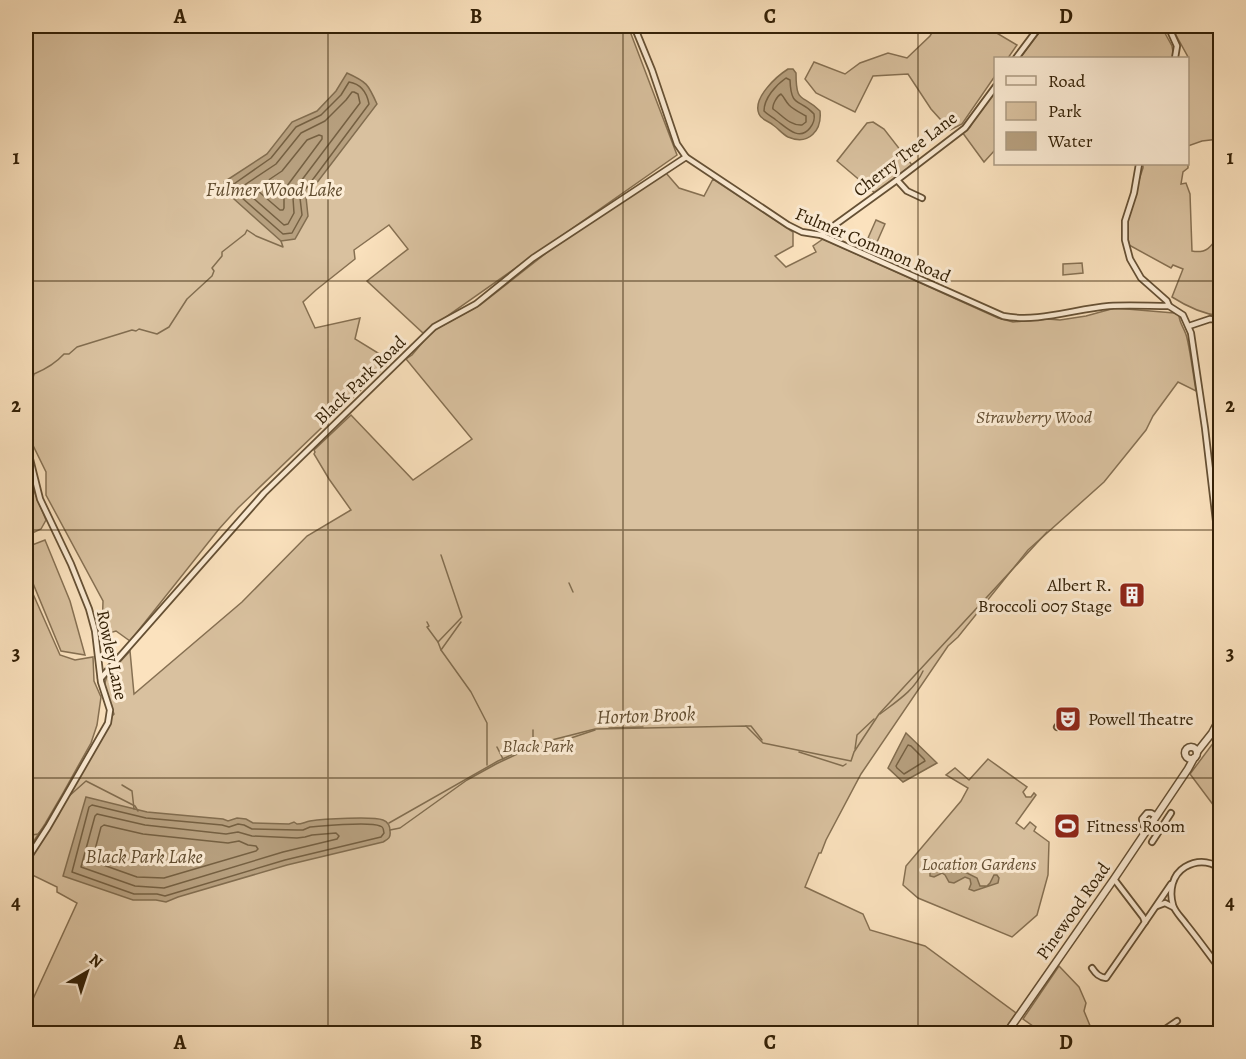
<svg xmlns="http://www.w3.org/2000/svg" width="1246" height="1059" font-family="Alegreya,serif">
<rect width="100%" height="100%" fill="#fbe2be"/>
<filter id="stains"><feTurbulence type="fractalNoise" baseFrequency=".00333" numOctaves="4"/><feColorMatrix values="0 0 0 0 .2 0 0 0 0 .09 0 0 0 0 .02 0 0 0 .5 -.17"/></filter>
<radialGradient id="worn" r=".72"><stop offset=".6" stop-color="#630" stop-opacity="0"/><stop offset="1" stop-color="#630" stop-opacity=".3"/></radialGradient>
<g fill="#d9c19f" stroke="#867052" stroke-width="1.5">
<path d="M26 26H628L677 155 423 333 367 281 408 249 389 225 354 250 355 259 316 290 303 302 315 328 360 318 355 339 391 361 238 508 219 529 130 641 116 631 102 635 103 601 46 495V472L26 431Z"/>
<path d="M936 26H985L1017 45 1008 58H996L995 76 962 124 950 130 931 109 908 74 873 76 855 112 816 93 805 79 814 62 845 74 860 63 888 53 907 58 930 36Z"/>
<path d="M1044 26H1161L1172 46 1174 58H1020Z"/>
<path d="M1171 26H1220V138L1219 139 1202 141 1188 146V57Z"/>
<path d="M995 91V150L984 162 962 132 970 127 979 110Z"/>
<path d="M873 122 884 129 912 165 875 193 837 161 867 123Z"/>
<path d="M1188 160V168L1183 172 1181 184 1186 183 1190 194 1192 251C1208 254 1212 245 1220 233V316C1204 314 1186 306 1172 297L1183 269 1173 265 1171 268 1129 245 1126 228 1136 189 1143 168V164H1188Z"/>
<path d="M666 173 679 188 704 196 713 179 793 232V246L775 256 786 267 816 252 813 246 823 239 998 318 1013 322 1048 319 1060 320 1086 316 1115 308 1174 313 1179 315C1179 323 1185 329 1187 338 1191 355 1193 374 1196 391L1178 382 1153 416 1146 430 1104 482 1028 550 958 637 948 646 861 774 826 840 821 853H819L805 887 863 914 870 930 925 946 1016 1013 1002 1033H26V996L32 1001 77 903 57 892V887L26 872 30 865 28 863 43 837 58 816 73 783 109 719 114 714 104 686 107 676 130 651 134 694 242 602 307 536 351 510 329 479 314 454 315 452 314 450 351 415 413 480 472 439 406 359 412 355 428 336 438 328 480 305 550 250Z"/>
<path d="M876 220 885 224 877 242 868 238Z"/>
<path d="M1082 263 1083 273 1063 275V264Z"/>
<path d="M26 452 35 493 46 520 41 529 28 535 26 556V529L28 528 26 525Z"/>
<path d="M45 540 70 601 85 655 61 651 30 576 32 545Z"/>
<path d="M26 578 60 655 75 660 93 657 94 681 101 697 97 725 91 743 63 793 45 824 26 853Z"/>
<path d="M1220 734V814L1190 774Z"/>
<path d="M988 759 1027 787 1023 792 1026 797H1031L1034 793 1036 795 1016 823 1024 829 1030 822 1036 827 1034 831 1049 842 1048 875 1037 915 1012 937 918 898 903 885 906 866 961 801 968 788 946 775 955 768 969 780Z"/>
<path d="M1059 966 1079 987 1086 1003 1084 1011 1093 1033H1043L1023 1019Z"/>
</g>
<g fill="#b7a07f" stroke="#826d4f" stroke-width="1.5">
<path d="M788 69H793L796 73C796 105 802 93 820 111 822 130 809 146 788 137 782 134 779 129 773 125 769 121 761 120 759 114 752 98 777 76 788 69Z"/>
<path d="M347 73C367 82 368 84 377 104L306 197 308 216 295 239 281 241 225 191 224 182 267 154 292 122 317 111 336 91Z"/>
<path d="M906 733 937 763 903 782 888 768Z"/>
<path d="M86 797 147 812 223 819 228 821 237 818 246 819 253 823 289 824 294 822 297 824C302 824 305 822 310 821 323 819 373 816 383 820 388 822 390 827 390 831 391 838 388 839 383 842L287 865 178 897 166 902 156 900H133L63 876Z"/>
<path d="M934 866 946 867 952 872 959 869 977 878 980 886H987L990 883 994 875H997L999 878 998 883 974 891 969 889 971 884 970 879 965 877 954 883 949 882 945 875 942 873 934 877 930 876V870Z"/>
</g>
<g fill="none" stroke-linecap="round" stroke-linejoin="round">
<g stroke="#756042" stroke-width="1.5">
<path d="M786 78 790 80C791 109 800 98 814 114 815 119 814 123 810 128 799 142 786 127 776 120 772 117 768 115 764 111 764 98 776 85 786 78Z"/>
<path d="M349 82C361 84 367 93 369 104L302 194 300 198 302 215 292 233 283 234 232 189 231 186 271 158 296 127 321 115 341 95Z"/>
<path d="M352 92H354L358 94 360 103 295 189 293 198 294 213 288 224 284 225 244 190 243 186 276 164 301 133 325 121 346 100Z"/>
<path d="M781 94C784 97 786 102 789 105 794 110 801 113 806 116V122L802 125C790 126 782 115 773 109 772 105 777 96 781 94Z"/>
<path d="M319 135 322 136V139L287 186 284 195V208L283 210H280L258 191V187L282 171 307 140Z"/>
<path d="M908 745 911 746 924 759 925 761 904 774 897 768 896 766Z"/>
<path d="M92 805 146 818 222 825 229 827 238 824 244 825 252 829 297 830H303L310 827C324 826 369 821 380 826 384 827 383 829 384 833L381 837 285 860 165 896 157 894H134L72 872 89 807Z"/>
<path d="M97 814 145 825 226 834 238 832 252 836 297 838 305 837 312 835 336 833 339 836 337 839 283 852 164 888 135 886 81 867 95 816Z"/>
<path d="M104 825 143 834 228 843 239 841 248 845 256 846 258 849 256 851 164 878 137 877 92 861 101 827Z"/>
</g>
<g stroke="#826d4f" stroke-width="1.5">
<path d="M26 393 30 389 34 374C46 369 55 364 64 354H69L77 347 132 330 136 331 139 329 157 334 169 327 187 299 212 276 214 271 212 268 222 256V252L245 234 247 230 256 236 283 247 281 241"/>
<path d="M569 583 573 592"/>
<path d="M427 622 429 626 427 627 438 642 441 650 471 692 487 723V765"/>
<path d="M438 642 462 617 441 555"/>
<path d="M441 650 461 622"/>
<path d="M880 714C897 701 914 691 923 671"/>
<path d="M746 726H751L762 740"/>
<path d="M609 728 643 727"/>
<path d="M533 744V730"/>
<path d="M497 747 503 759"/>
<path d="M855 749 857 735 874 719"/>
<path d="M799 752 843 766 846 764"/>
<path d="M122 785 132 791 134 809"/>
<path d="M63 805 68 797 86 781 135 806 138 811"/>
<path d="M389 823 498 761 536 744 595 729 746 726 763 743 851 761 854 752 879 714 1047 532"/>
<path d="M390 830 400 828 467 780 496 764 532 747 547 746 595 730"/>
<path d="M26 836 38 834 48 822"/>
</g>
<defs>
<g id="minor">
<path d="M634 26 652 70 677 144 686 157 788 225 802 232 821 235 1003 316C1038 323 1074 309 1109 306 1129 305 1150 306 1169 306"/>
<path d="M1168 26 1177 46 1175 58"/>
<path d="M1016 58 1040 26"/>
<path d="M1139 164 1134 193 1125 221V240L1130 259 1141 278 1167 301 1169 306 1183 315 1191 333 1205 428 1220 555"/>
<path d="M897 180 907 191 922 198"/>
<path d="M821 235 897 180 965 128 996 86"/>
<path d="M1189 326 1210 319 1220 320"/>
<path d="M26 443 40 499 71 564 89 609 95 631 101 682 110 710 108 723 48 827 26 861"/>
<path d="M101 678 264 493 434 327 476 304 533 258 686 157"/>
<path d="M1057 727 1068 713"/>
<path d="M1148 828 1143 825 1142 819 1147 813H1151L1156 816"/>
<path d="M1152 842 1171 813"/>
<path d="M1220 868C1209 861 1197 860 1185 867 1172 875 1169 891 1173 905 1175 912 1182 918 1186 924 1198 939 1209 954 1220 969"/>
<path d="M1114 879 1143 917 1145 922 1171 884"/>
<path d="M1157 906 1165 903 1173 907"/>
<path d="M1092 968C1096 974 1099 977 1106 978L1145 922"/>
<path d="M1158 1034 1177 1021"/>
</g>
<g id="tertiary">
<path d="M1220 633 1219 638 1220 644"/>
<circle cx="1191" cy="753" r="6"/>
<path d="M1197 752 1212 733 1220 718"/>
<path d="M1006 1034 1114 879 1188 769 1194 758"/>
</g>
</defs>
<use href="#minor" stroke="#655034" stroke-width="8"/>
<use href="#tertiary" stroke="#655034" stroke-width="9"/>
<use href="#minor" stroke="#fcecd5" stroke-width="4.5"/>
<use href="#tertiary" stroke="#fcecd5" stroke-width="6"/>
</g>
<path fill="none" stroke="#332006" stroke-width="1.5" stroke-opacity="0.55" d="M328 26V1034M623 26V1034M918 26V1034M26 281H1220M26 530H1220M26 778H1220"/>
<defs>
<symbol id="building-square" viewBox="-11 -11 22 22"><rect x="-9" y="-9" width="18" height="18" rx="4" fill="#8f2418" stroke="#fcecd5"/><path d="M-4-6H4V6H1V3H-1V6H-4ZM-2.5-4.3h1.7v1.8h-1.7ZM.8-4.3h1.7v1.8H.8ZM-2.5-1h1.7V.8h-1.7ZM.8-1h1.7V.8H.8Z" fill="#fff"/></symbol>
<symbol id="theatre-square" viewBox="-11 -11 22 22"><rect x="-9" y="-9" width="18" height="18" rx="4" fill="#8f2418" stroke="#fcecd5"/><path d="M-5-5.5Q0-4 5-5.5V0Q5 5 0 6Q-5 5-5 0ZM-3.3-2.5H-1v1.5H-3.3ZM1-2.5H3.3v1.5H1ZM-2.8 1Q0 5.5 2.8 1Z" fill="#fff"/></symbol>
<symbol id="stadium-square" viewBox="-11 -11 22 22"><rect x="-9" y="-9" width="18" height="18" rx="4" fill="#8f2418" stroke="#fcecd5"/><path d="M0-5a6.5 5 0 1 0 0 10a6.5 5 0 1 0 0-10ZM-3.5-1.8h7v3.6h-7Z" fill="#fff"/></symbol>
</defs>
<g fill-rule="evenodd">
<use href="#building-square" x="1117" y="580" width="30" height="30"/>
<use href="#theatre-square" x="1053" y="704" width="30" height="30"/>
<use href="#stadium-square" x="1052" y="811" width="30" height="30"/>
</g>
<g text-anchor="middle" stroke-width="6" stroke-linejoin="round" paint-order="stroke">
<g font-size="18" fill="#332006" stroke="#fcecd5">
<text transform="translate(905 154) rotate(-38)" y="6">Cherry Tree Lane</text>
<text transform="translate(873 245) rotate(23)" y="6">Fulmer Common Road</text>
<text transform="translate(360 380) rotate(-44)" y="6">Black Park Road</text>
<text transform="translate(112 655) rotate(78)" y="6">Rowley Lane</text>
<text transform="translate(1073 911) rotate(-55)" y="6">Pinewood Road</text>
</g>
<g font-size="18" font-style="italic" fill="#655034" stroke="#fcecd5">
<text x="1034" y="423">Strawberry Wood</text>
<text x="538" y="752">Black Park</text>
<text x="979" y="870">Location Gardens</text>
</g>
<g font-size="18" fill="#332006" stroke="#fcecd5" text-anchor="start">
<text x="1112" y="591" text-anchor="end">Albert R.<tspan x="1112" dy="21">Broccoli 007 Stage</tspan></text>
<text x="1088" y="725">Powell Theatre</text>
<text x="1086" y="832">Fitness Room</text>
</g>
<g font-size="20" font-style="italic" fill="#614d30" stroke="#fcecd5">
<text x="274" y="196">Fulmer Wood Lake</text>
<text transform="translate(646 715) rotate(-2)" y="7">Horton Brook</text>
<text x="144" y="863">Black Park Lake</text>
</g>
</g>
<rect width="1246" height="1059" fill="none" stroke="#fbe2be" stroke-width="66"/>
<rect x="994" y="57" width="195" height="108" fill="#fcecd5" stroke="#ac9a82" stroke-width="1.5"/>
<rect x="1006" y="76" width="30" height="9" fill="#fcecd5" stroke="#ac9a82" stroke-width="1.5"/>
<text x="1048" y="87" font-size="18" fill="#332006">Road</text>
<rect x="1006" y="102" width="30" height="18" fill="#d9c19f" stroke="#ac9a82" stroke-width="1.5"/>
<text x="1048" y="117" font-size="18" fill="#332006">Park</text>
<rect x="1006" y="132" width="30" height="18" fill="#b7a07f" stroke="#ac9a82" stroke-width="1.5"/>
<text x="1048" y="147" font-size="18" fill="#332006">Water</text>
<g transform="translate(87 972) rotate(39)" stroke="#fcecd5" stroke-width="4.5" paint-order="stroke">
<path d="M0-4.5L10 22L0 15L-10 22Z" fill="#332006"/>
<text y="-9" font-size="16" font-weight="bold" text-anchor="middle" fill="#332006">N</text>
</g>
<rect x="33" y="33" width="1180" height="993" fill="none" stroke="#332006" stroke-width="2"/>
<g font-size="20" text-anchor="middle" font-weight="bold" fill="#332006">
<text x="180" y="23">A</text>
<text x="476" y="23">B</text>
<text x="770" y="23">C</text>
<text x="1066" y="23">D</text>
<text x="16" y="164">1</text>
<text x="1230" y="164">1</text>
<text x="16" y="412">2</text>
<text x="1230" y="412">2</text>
<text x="16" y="660">3</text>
<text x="1230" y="660">3</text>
<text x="16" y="909">4</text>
<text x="1230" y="909">4</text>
<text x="180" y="1049">A</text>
<text x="476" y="1049">B</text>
<text x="770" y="1049">C</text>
<text x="1066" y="1049">D</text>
</g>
<rect width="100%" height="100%" filter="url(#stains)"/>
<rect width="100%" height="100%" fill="url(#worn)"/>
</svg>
